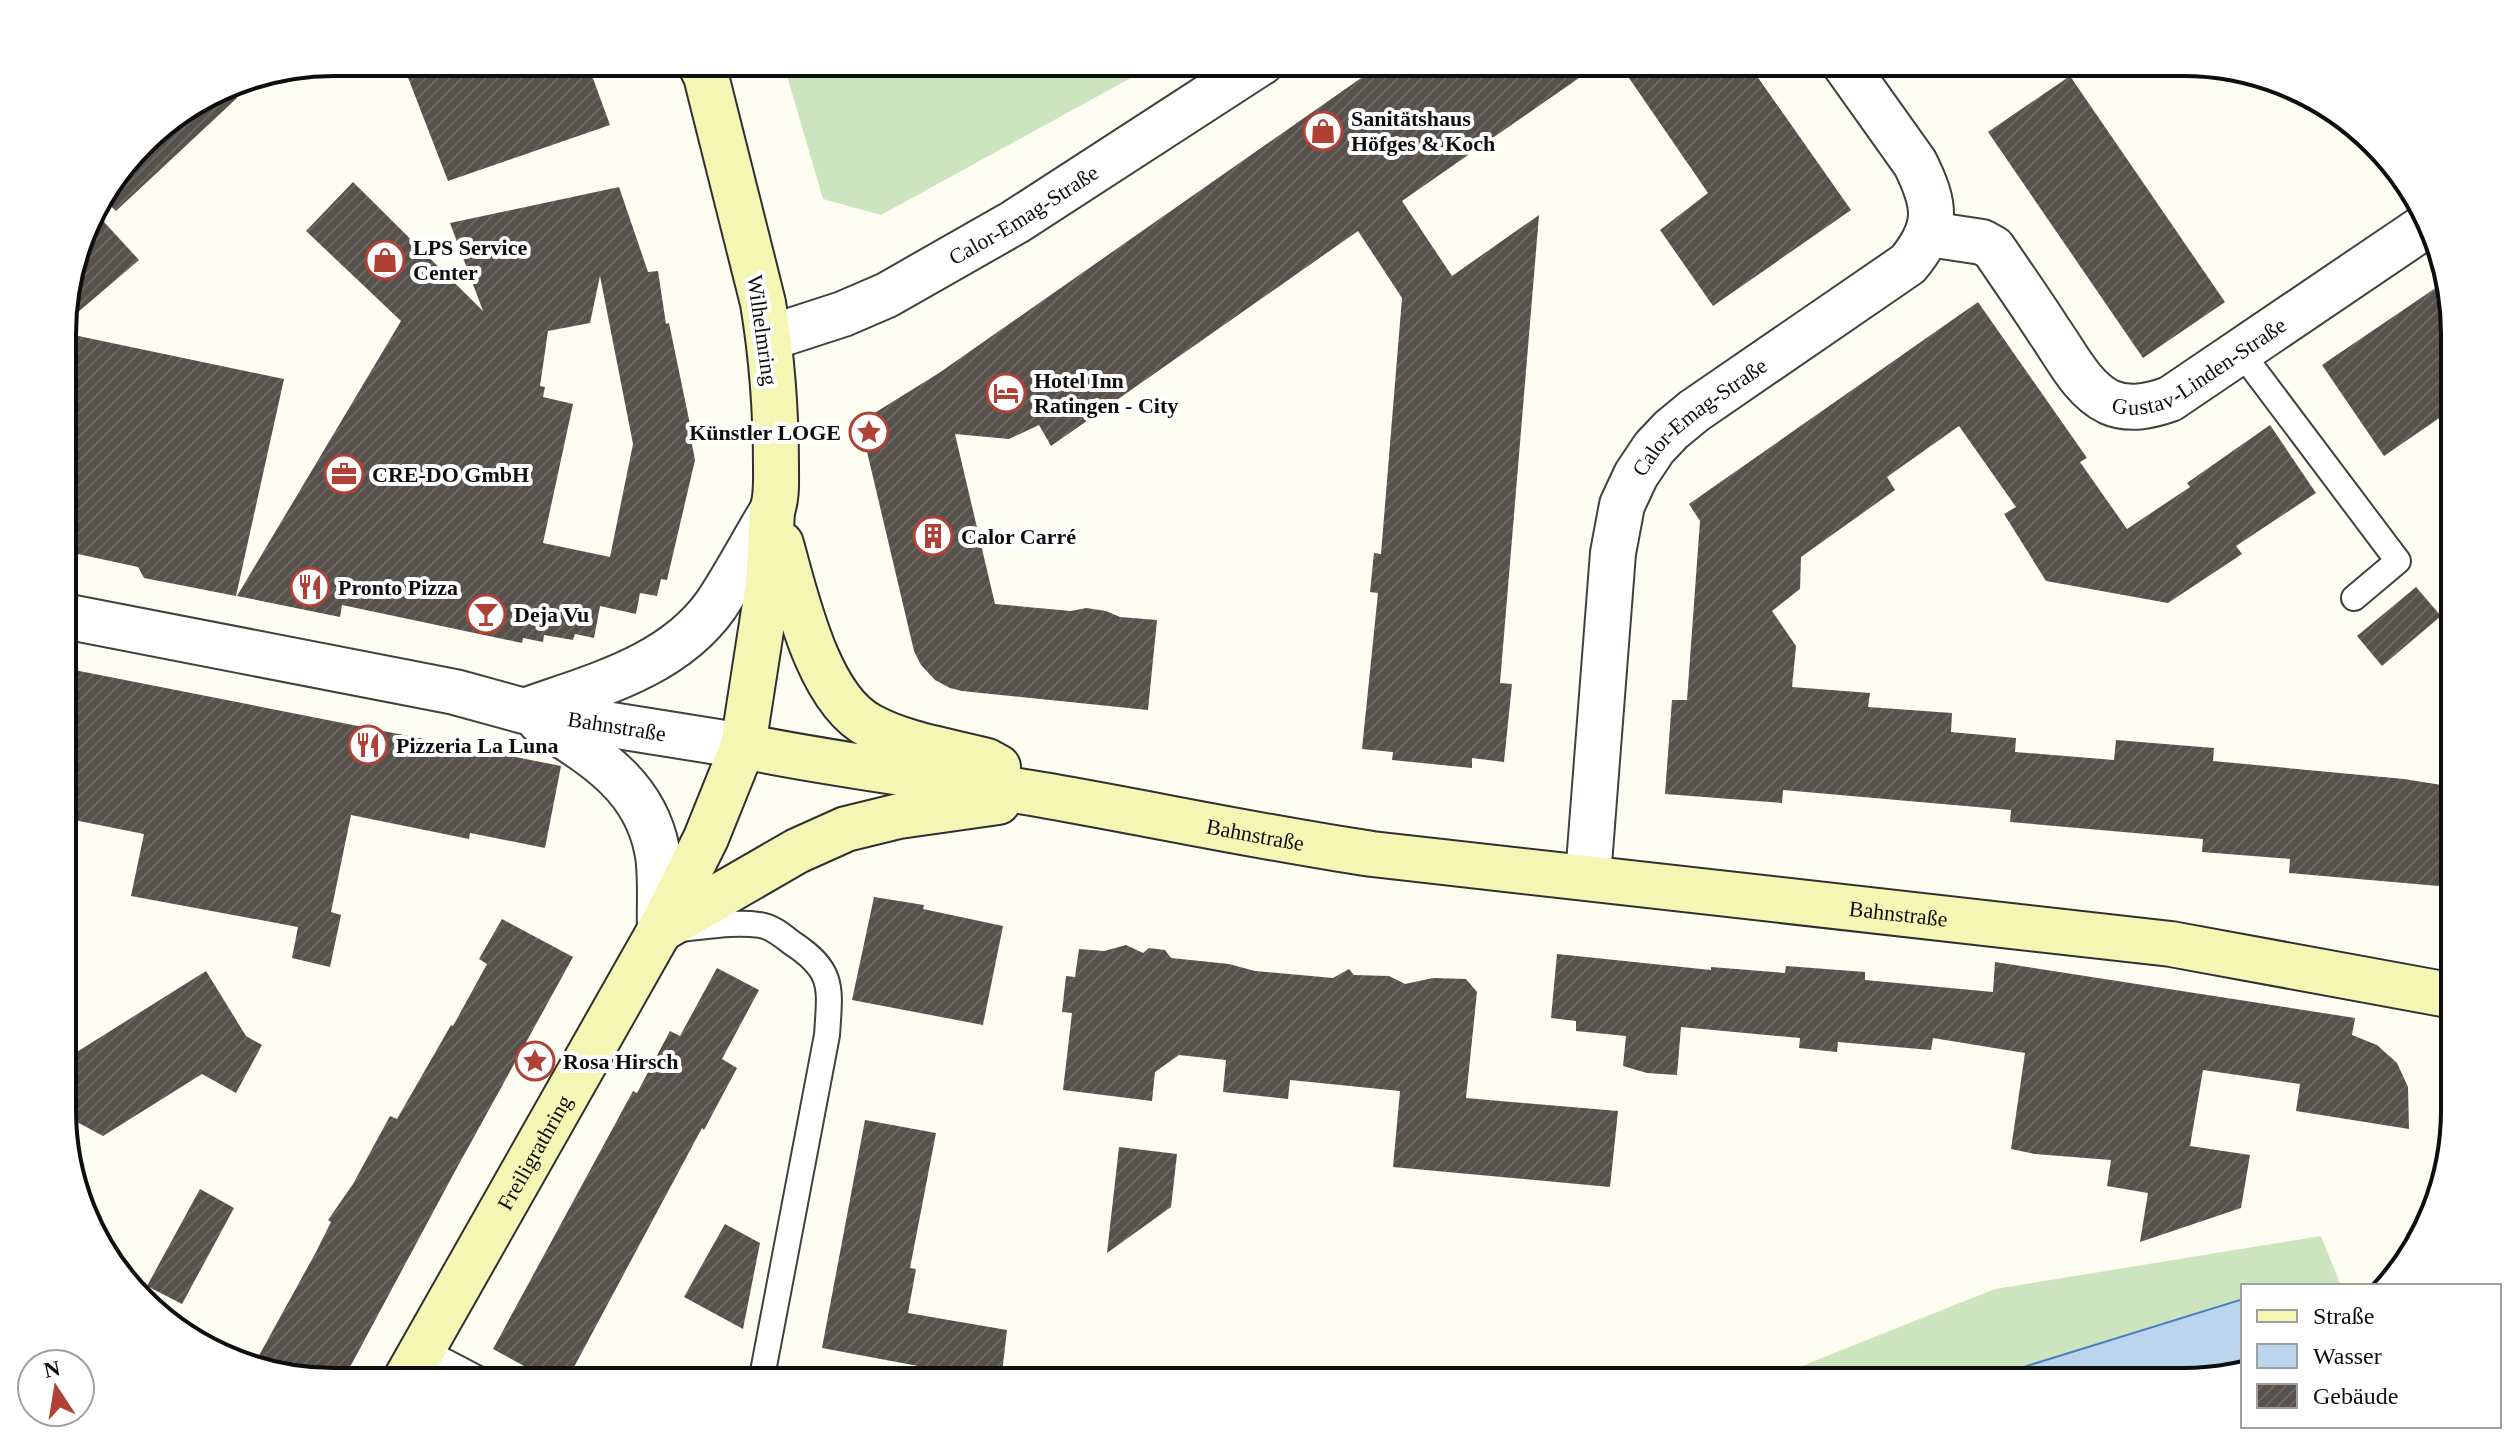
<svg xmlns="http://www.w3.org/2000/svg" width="2517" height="1444" font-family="'Times New Roman',serif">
<defs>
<pattern id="building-hatch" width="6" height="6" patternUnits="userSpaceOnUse" patternTransform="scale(2)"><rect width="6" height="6" fill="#56514c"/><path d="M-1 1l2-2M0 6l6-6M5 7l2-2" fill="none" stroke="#696561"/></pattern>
</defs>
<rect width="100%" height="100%" fill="#fdfdf1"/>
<g fill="#cde5be">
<path d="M783 62H1160L881 215 823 199Z"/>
<path d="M2321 1236 2341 1286H2243V1367L2200 1381 1762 1382 1995 1289Z"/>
</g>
<path fill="#bbd5ef" stroke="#4a80be" stroke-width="2" d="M2243 1299V1367L2200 1381 1975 1382Z"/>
<g fill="url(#building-hatch)" fill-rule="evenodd">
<path d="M402 62H587L610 125 448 181Z"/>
<path d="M1384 62H1602L1402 201 1452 276 1539 215 1500 683 1512 684 1504 762 1472 758V768L1392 760 1393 752 1362 749 1378 593 1370 592 1374 553 1381 554 1402 298 1358 231 1051 446 1039 425 1009 439 955 434 995 604 1071 611 1086 608 1106 611 1120 617 1157 620 1148 710 962 691 950 688 935 680 921 665 914 651 860 422 939 373Z"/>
<path d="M1618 62H1747L1851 210 1713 306 1660 230 1708 193Z"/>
<path d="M2070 76 2225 302 2143 358 1988 132Z"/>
<path d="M227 85 237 98 116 211 102 198 154 130Z"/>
<path d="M353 182 483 311 450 223 619 187 648 272 658 271 666 324 669 323 692 434H690L695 460 667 580 661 579 657 596 640 593 636 614 600 606 594 638 575 634 573 640 544 635 543 642 523 638 522 643 342 605 340 617 237 596 401 321 306 231ZM600 276 633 444 610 557 543 543 573 404 543 397 545 387 540 386 548 331 590 323Z"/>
<path d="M93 210 139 260 64 324V299Z"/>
<path d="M2443 283 2454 316V408L2384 456 2322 365Z"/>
<path d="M1978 302 2087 458 2080 462 2127 529 2190 487 2187 483 2270 425 2316 493 2236 546 2242 554 2168 603 2046 581 2004 514 2016 507 1959 426 1887 477 1895 490 1801 557 1800 589 1772 611 1796 646 1792 687 1870 693 1868 707 1952 713 1951 732 2016 738 2015 752 2114 760 2116 740 2214 748 2213 761 2404 779 2454 787V873L2439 886 2289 873 2290 859 2202 852 2203 839 2010 822 2011 810 1783 790 1782 803 1665 794 1672 700H1687L1700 521 1689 504Z"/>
<path d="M64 333 284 379 236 596 144 578 138 567 64 551Z"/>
<path d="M2416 587 2441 616 2382 666 2357 636Z"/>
<path d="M64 668 561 766 545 848 470 833 469 839 351 815 331 912 341 915 330 967 292 958 298 927 131 896 144 834 64 818Z"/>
<path d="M874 897 924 905 923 909 1003 926 983 1025 852 1000Z"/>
<path d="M502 919 573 957 453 1175 342 1382H334L256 1361 316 1252 331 1222 328 1220 353 1184 390 1116 397 1119 451 1025 453 1026 487 964 479 959Z"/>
<path d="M1126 945 1143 953 1149 948 1165 950 1171 958 1229 964 1255 971 1333 978 1349 969 1354 975 1389 976 1405 984 1433 978 1466 979 1477 992 1466 1098 1618 1111 1610 1187 1393 1167 1400 1091 1290 1080 1288 1099 1223 1092 1226 1060 1179 1055 1155 1072 1152 1101 1063 1090 1072 1013 1062 1012 1066 976 1075 977 1079 949 1104 951Z"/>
<path d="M1557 954 1711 970V967L1785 973 1786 966 1865 972V980L1993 992 1995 962 2355 1018 2352 1035 2377 1045 2397 1063 2408 1087 2409 1129 2296 1111 2300 1084 2203 1070 2190 1146 2250 1155 2241 1208 2140 1242 2148 1193 2107 1186 2111 1160 2035 1154 2011 1149 2025 1053 1933 1038 1931 1050 1838 1042 1837 1052 1799 1048 1800 1038 1681 1027 1677 1075 1647 1073 1623 1066 1626 1036 1576 1031V1021L1551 1018Z"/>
<path d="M717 968 759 990 722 1059 737 1068 704 1130 702 1128 566 1382H518L526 1367 493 1349 633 1091 637 1093 670 1031 680 1036Z"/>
<path d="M206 971 246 1036 262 1045 236 1093 202 1074 103 1136 64 1115V1060Z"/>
<path d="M865 1120 936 1133 910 1268 916 1269 908 1313 1007 1330 1001 1382H948L950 1372 822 1348Z"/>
<path d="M1119 1147 1177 1154 1171 1207 1107 1253Z"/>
<path d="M200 1189 234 1208 182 1304 147 1286Z"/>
<path d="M725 1224 760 1243 743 1329 684 1297Z"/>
</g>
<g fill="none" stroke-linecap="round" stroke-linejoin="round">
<defs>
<g id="service">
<path d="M2240 351 2398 561 2354 598"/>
<path d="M678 929C704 927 733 921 760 925 771 926 783 936 792 943 835 971 830 988 827 1035L761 1382"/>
<path d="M421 1349 484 1382"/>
</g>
<g id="minor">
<path id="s1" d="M1929 234 1982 242 1993 248C2012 276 2031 303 2049 331 2066 355 2082 389 2109 402 2129 411 2150 406 2170 399L2424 227"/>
<path id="s2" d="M769 338 843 314 887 295 1015 222 1262 62"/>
<path id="s3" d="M1588 877 1613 553 1622 505 1636 475 1654 448 1671 430 1694 411 1908 264C1939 227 1936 205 1915 163L1843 62"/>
</g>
<g id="tertiary">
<path id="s4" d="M64 616 455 692 524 711 743 746"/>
<path d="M527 710C594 686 672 667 716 605 736 575 753 542 772 511"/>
<path d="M540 721C591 754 644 783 657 850 662 873 659 906 660 930"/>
</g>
<g id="secondary">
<path d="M781 544C796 597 818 699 870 726 905 745 949 751 987 761L998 767"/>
<path id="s5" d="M743 746C844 767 947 778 1049 796 1157 815 1264 838 1372 854L2171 944 2454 996"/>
<path d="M660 930 797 851 846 829 899 816 998 802"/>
<path id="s6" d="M404 1382 660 930 706 838 743 746 768 585 772 511C777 497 776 482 776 467 776 413 772 357 763 303L706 76 699 62"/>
</g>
</defs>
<use href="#service" stroke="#414141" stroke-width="28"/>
<use href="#minor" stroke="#414141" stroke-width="48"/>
<use href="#tertiary" stroke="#414141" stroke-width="48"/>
<use href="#secondary" stroke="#303030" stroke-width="48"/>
<use href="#service" stroke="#fff" stroke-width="24"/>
<use href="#minor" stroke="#fff" stroke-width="44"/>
<use href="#tertiary" stroke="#fff" stroke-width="44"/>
<use href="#secondary" stroke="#f4f6b4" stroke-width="44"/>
</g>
<defs>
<symbol id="shop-ring" viewBox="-11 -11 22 22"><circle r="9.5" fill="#fff" stroke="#af4136" stroke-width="1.5"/><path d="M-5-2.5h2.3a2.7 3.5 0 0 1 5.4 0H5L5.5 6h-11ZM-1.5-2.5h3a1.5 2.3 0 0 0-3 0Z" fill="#af4136"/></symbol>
<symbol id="hotel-ring" viewBox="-11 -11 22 22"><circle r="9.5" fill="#fff" stroke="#af4136" stroke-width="1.5"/><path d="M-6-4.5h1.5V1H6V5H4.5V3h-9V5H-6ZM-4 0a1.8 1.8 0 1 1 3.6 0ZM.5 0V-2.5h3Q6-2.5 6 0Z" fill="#af4136"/></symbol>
<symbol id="sight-ring" viewBox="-11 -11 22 22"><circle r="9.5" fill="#fff" stroke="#af4136" stroke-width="1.5"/><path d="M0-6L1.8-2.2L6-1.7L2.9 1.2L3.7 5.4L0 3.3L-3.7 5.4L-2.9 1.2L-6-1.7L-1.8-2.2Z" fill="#af4136"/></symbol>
<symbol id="office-ring" viewBox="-11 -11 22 22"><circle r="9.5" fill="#fff" stroke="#af4136" stroke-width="1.5"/><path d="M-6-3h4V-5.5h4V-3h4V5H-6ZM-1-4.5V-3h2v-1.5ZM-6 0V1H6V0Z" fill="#af4136"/></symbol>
<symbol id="building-ring" viewBox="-11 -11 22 22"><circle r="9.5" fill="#fff" stroke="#af4136" stroke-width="1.5"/><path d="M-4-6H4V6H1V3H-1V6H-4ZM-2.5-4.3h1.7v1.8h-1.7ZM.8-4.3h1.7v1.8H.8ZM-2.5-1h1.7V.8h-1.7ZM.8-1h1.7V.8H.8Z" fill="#af4136"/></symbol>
<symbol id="restaurant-ring" viewBox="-11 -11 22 22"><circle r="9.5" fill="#fff" stroke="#af4136" stroke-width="1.5"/><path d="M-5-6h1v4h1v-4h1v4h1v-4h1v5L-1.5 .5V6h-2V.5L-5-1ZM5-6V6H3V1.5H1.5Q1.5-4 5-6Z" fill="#af4136"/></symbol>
<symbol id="bar-ring" viewBox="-11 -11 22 22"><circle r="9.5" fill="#fff" stroke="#af4136" stroke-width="1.5"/><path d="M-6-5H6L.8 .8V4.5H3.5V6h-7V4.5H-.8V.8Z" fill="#af4136"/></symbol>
</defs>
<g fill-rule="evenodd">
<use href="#shop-ring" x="1301" y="109" width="44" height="44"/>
<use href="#shop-ring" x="363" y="238" width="44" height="44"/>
<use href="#hotel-ring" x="984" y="371" width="44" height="44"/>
<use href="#sight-ring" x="847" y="410" width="44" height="44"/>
<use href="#office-ring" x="322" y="452" width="44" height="44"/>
<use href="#building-ring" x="911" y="514" width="44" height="44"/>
<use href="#restaurant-ring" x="288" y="565" width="44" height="44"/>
<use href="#bar-ring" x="464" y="592" width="44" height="44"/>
<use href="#restaurant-ring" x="346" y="723" width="44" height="44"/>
<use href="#sight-ring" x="513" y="1039" width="44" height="44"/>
</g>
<g text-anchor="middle" stroke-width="8" stroke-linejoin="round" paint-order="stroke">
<g font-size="22" font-weight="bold" fill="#0e0e0e" stroke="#fff" text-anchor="start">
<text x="1351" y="126">Sanitätshaus<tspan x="1351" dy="25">Höfges &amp; Koch</tspan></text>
<text x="413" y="255">LPS Service<tspan x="413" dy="25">Center</tspan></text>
<text x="1034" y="388">Hotel Inn<tspan x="1034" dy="25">Ratingen - City</tspan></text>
<text x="841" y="440" text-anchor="end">Künstler LOGE</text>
<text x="372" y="482">CRE-DO GmbH</text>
<text x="961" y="544">Calor Carré</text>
<text x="338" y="595">Pronto Pizza</text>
<text x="514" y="622">Deja Vu</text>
<text x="396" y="753">Pizzeria La Luna</text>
<text x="563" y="1069">Rosa Hirsch</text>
</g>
<g font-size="22" fill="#0e0e0e" stroke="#fff">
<text dy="8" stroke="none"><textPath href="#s2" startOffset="284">Calor-Emag-Straße</textPath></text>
<text transform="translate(763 330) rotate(82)" y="8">Wilhelmring</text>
<text dy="8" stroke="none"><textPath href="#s1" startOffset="362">Gustav-Linden-Straße</textPath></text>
<text dy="8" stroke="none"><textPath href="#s3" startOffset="494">Calor-Emag-Straße</textPath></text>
<text dy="8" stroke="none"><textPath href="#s4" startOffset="564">Bahnstraße</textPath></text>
<text dy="8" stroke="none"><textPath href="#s5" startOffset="520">Bahnstraße</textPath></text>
<text dy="8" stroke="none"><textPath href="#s5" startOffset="1168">Bahnstraße</textPath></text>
<text dy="8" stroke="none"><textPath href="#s6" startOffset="264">Freiligrathring</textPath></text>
</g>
</g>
<path d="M0 0H2517V1444H0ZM334 76H2183A258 258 0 0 1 2441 334V1110A258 258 0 0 1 2183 1368H334A258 258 0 0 1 76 1110V334A258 258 0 0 1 334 76Z" fill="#fff" fill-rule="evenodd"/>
<path fill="none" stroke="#0e0e0e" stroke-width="4" d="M334 76H2183A258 258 0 0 1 2441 334V1110A258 258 0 0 1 2183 1368H334A258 258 0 0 1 76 1110V334A258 258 0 0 1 334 76Z"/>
<rect x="2241" y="1284" width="260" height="144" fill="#ffffff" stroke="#9f9f9f" stroke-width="2"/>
<rect x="2257" y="1310" width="40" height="12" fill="#f4f6b4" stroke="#9f9f9f" stroke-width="2"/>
<text x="2313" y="1324" font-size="24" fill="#0e0e0e">Straße</text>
<rect x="2257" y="1344" width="40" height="24" fill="#bbd5ef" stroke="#9f9f9f" stroke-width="2"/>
<text x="2313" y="1364" font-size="24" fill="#0e0e0e">Wasser</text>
<rect x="2257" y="1384" width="40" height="24" fill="url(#building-hatch)" stroke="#9f9f9f" stroke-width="2"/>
<text x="2313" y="1404" font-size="24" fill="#0e0e0e">Gebäude</text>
<g transform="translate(56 1388) rotate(348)"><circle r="38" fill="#ffffff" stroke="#9f9f9f" stroke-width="2"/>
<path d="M0-6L14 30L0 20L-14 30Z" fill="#af4136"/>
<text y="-12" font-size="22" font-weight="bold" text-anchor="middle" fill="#0e0e0e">N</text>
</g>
</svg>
